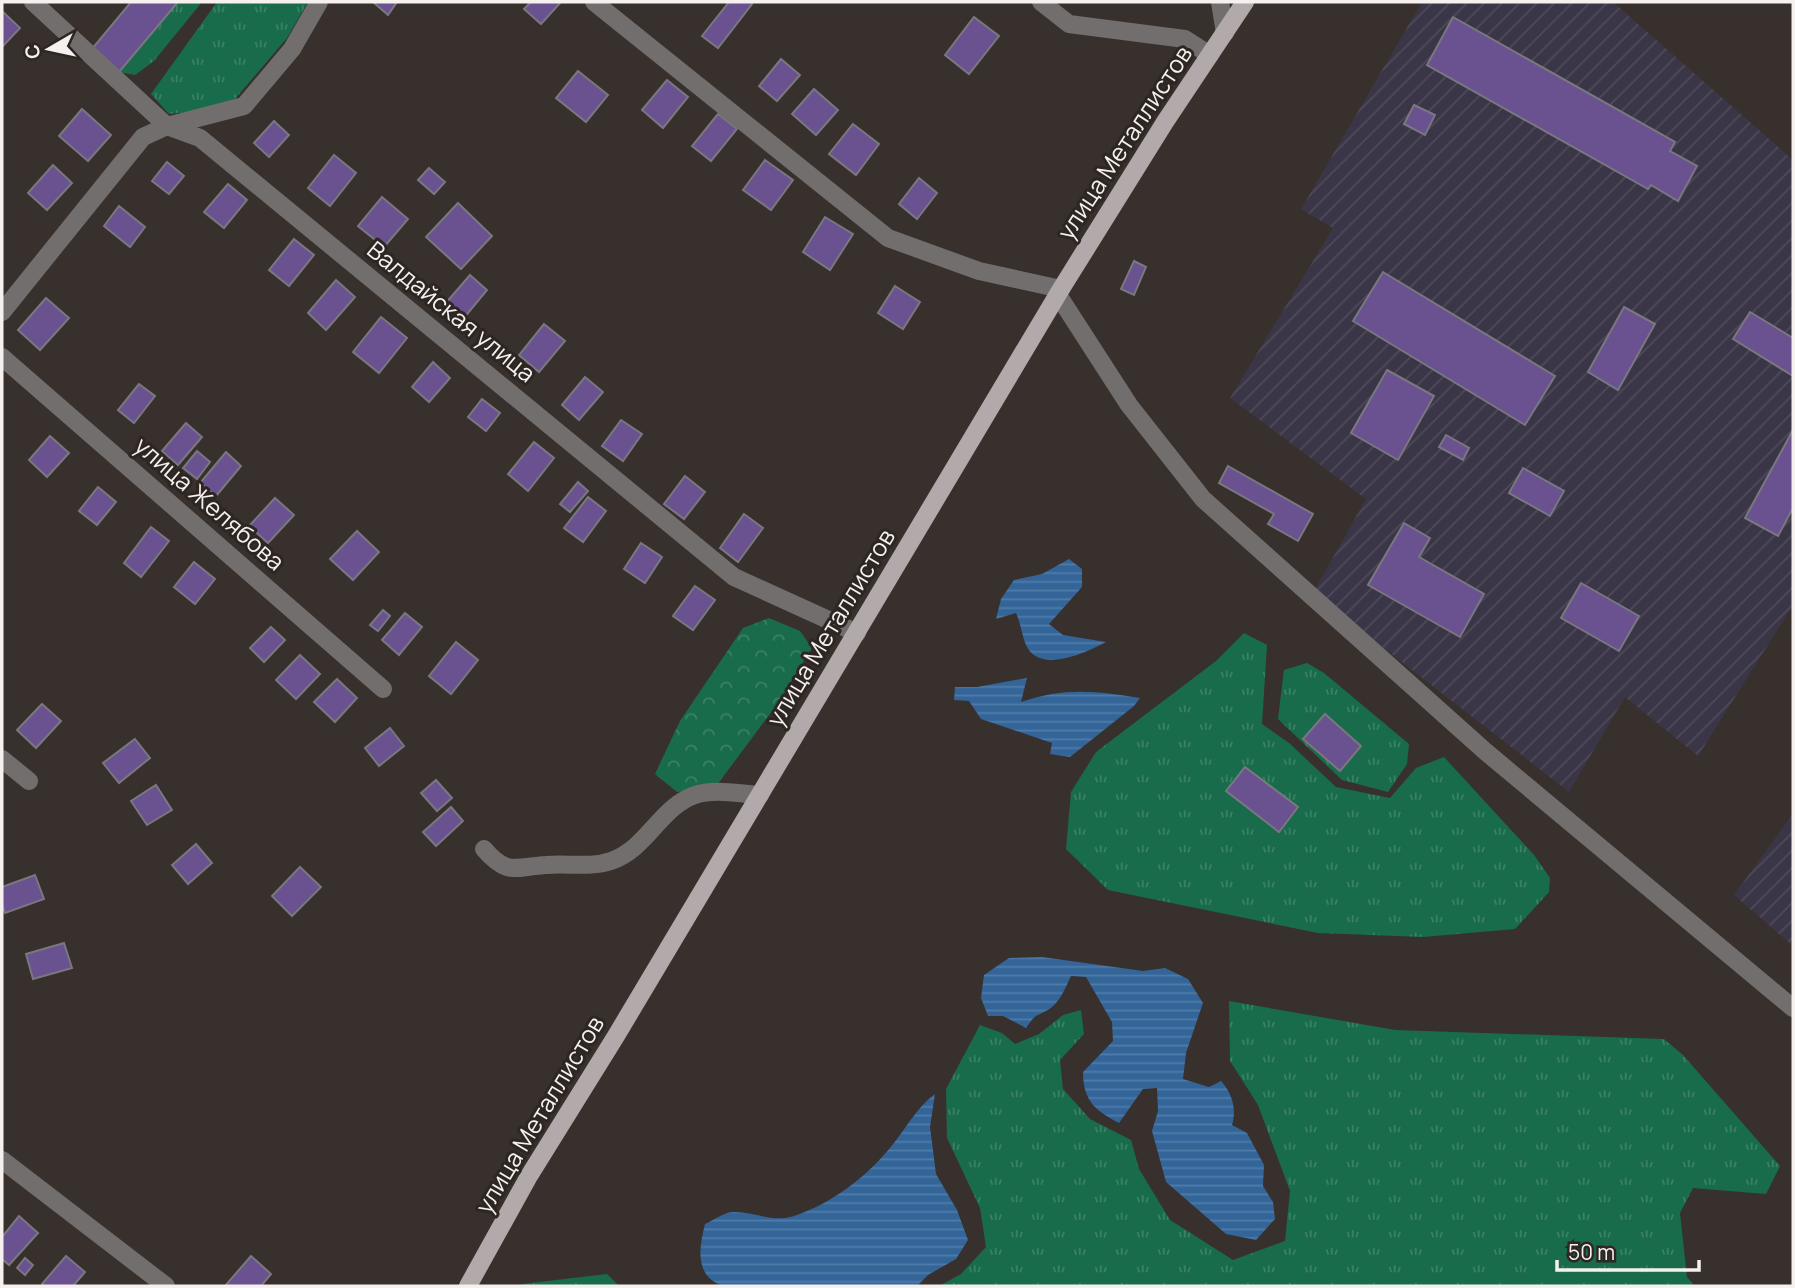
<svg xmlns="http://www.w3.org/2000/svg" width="1795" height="1288" font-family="Manrope,sans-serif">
<defs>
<pattern id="industrial-furrows" width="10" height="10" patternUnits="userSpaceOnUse" patternTransform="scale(1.75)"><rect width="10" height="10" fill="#3b3647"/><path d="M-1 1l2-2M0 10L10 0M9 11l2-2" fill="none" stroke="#4e4a59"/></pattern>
<pattern id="grass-tufts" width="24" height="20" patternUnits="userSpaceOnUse" patternTransform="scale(1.75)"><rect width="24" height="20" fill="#186c4b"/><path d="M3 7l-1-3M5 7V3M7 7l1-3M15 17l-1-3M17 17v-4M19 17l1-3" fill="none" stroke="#3a8165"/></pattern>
<pattern id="forest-crowns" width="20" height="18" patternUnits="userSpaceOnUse" patternTransform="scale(1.75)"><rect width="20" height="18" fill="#186c4b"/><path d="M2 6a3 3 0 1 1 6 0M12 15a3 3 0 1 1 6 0" fill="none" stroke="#3a8165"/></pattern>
<pattern id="water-rules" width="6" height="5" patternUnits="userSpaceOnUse" patternTransform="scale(1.75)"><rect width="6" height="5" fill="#336599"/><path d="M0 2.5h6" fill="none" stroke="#517ba8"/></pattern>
</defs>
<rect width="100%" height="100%" fill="#37302c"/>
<g fill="url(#industrial-furrows)">
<path d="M1422 2H1613L1793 160V605L1698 756 1625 697 1569 792 1313 593 1366 499 1230 398 1333 228 1301 209Z"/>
<path d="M1793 814V946L1734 895Z"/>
</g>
<g fill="url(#grass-tufts)">
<path d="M178 2H202L154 61 135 75 119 72Z"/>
<path d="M217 2H308L287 38 235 99 205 110 169 114 151 94Z"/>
<path d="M1244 633 1267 645 1262 724 1289 743 1336 787 1390 798 1416 768 1444 757 1534 855 1550 878 1549 892 1515 929 1423 937 1318 933 1108 890 1066 849 1071 792 1096 752 1216 661Z"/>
<path d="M1307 663 1324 673 1409 744 1407 764 1388 792 1342 780 1278 719 1284 670Z"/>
<path d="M1229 1001 1395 1030 1664 1039 1683 1055 1780 1166 1766 1194 1693 1188 1680 1213 1687 1277 1695 1286H939L961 1274 986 1247 980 1208 947 1138 946 1089 980 1025 1002 1033 1015 1044 1039 1034 1063 1015 1081 1010 1084 1034 1060 1060 1063 1089 1090 1119 1131 1140 1139 1169 1170 1220 1233 1260 1285 1241 1290 1191 1258 1105 1230 1061Z"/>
<path d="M607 1274 619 1286H520L522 1284Z"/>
</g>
<path fill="url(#forest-crowns)" d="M769 618 800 631 812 648 778 703 714 789 677 792 655 774 680 721 743 628Z"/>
<g fill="url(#water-rules)">
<path d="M1069 559 1082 569V587L1049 624 1063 635 1106 642C1087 652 1039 675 1026 645 1022 636 1021 624 1016 613L996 619 1001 599 1014 580 1042 574Z"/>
<path d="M1027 678 1021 702C1065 687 1096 691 1140 698L1134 706 1070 757 1050 754 1052 743 981 719 969 701 954 700 955 687H977Z"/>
<path d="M1042 957 1143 971 1165 968 1188 979 1203 1003 1186 1053 1183 1079 1209 1087 1221 1081C1232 1093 1237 1109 1232 1125L1247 1133 1264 1165 1263 1186 1273 1202 1275 1219 1256 1240 1226 1234 1166 1182 1152 1131 1158 1111 1157 1088 1143 1089 1119 1123C1096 1111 1083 1101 1083 1072L1113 1041 1112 1022 1086 977 1071 976C1066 987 1059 1004 1048 1010 1033 1018 1036 1014 1026 1028L1003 1016H988L981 998 984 975 1009 958Z"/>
<path d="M935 1094 930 1127 936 1174 957 1210 968 1240 956 1259 928 1275 917 1286H723C694 1276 699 1248 705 1224 714 1220 726 1211 735 1212 754 1212 774 1223 794 1216 831 1204 865 1178 890 1148 905 1130 916 1108 935 1094Z"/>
</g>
<g fill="#6a5190" stroke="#79777f" stroke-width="2">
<path d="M131 2H178L119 72 92 49Z"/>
<path d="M373 2H397L388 15Z"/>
<path d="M531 2H561L541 24 524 9Z"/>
<path d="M729 2H750L752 4 718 48 702 36Z"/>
<path d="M2 11 20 28 2 47Z"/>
<path d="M974 17 999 36 969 74 945 55Z"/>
<path d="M1453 17 1675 142 1670 151 1697 166 1678 201 1651 185 1648 189 1427 65Z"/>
<path d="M781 59 800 75 777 101 759 86Z"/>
<path d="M578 71 608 95 586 122 556 98Z"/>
<path d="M667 80 688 97 663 128 642 110Z"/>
<path d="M814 89 838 110 816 135 792 114Z"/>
<path d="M1414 105 1435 115 1425 135 1404 124Z"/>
<path d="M82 109 111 135 88 161 59 136Z"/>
<path d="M718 114 737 129 711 161 692 146Z"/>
<path d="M274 121 289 135 269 157 254 143Z"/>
<path d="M853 124 879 144 856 175 829 154Z"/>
<path d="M334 155 356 173 330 206 308 188Z"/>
<path d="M765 160 793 180 771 210 743 190Z"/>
<path d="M167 162 184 176 169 194 152 181Z"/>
<path d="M53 165 72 183 47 210 28 193Z"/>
<path d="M429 168 445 182 434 194 418 180Z"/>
<path d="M919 178 937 193 917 219 899 204Z"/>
<path d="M228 184 247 200 224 228 204 212Z"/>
<path d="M382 197 408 219 384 247 358 226Z"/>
<path d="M458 203 492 236 461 269 426 237Z"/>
<path d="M119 206 145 227 130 247 104 226Z"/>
<path d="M825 217 853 234 830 270 803 252Z"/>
<path d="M294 239 314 255 289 286 269 270Z"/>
<path d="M1134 261 1146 267 1134 295 1121 289Z"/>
<path d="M1383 272 1555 376 1525 425 1353 321Z"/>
<path d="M470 275 487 290 463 319 445 304Z"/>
<path d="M336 280 355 297 326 330 308 313Z"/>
<path d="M895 286 920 302 903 329 878 313Z"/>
<path d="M46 298 69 318 40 350 18 330Z"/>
<path d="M1624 307 1655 324 1618 390 1588 372Z"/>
<path d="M1750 312 1793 338V376L1733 339Z"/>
<path d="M381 317 407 338 379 373 353 352Z"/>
<path d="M544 324 565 341 539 372 519 355Z"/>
<path d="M433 362 450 378 429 402 412 387Z"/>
<path d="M1387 370 1434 396 1398 460 1351 433Z"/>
<path d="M585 377 603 392 579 420 562 405Z"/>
<path d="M139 384 155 396 134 423 118 410Z"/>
<path d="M482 399 500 413 486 431 468 417Z"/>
<path d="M621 420 642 434 623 461 602 446Z"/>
<path d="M186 423 202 437 178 465 162 451Z"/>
<path d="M1793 430V508L1778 536 1745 518Z"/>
<path d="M1446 435 1469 448 1463 460 1439 447Z"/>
<path d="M50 436 69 453 47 477 29 460Z"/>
<path d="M534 442 554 458 528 491 508 474Z"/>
<path d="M197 451 210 462 197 479 183 468Z"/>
<path d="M226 452 241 466 216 496 200 483Z"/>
<path d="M1228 466 1313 514 1298 541 1268 524 1274 514 1219 483Z"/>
<path d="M1523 468 1564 491 1550 516 1509 493Z"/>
<path d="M685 476 705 492 684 519 664 504Z"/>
<path d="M578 482 588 491 570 512 560 504Z"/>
<path d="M98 487 116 502 97 525 79 511Z"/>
<path d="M588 497 606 511 583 542 564 528Z"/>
<path d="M275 498 294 515 268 543 249 526Z"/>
<path d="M744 514 763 528 738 562 720 548Z"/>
<path d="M1404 523 1430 538 1419 557 1484 594 1460 637 1368 585Z"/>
<path d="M151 527 169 541 141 577 124 563Z"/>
<path d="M357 531 379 552 353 580 330 559Z"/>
<path d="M641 543 662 557 645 583 624 569Z"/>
<path d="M194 562 215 579 195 604 174 587Z"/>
<path d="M1581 583 1639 616 1619 651 1561 618Z"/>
<path d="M695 586 715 600 693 630 673 616Z"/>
<path d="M383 610 390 616 378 631 370 625Z"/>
<path d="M405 613 422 627 399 655 382 640Z"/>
<path d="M271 627 285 640 264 662 250 648Z"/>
<path d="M456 642 478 660 451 694 429 676Z"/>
<path d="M300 655 320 674 296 699 276 680Z"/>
<path d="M337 679 357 698 335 722 314 702Z"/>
<path d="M42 704 61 721 36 748 17 730Z"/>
<path d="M1325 714 1361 746 1340 771 1303 739Z"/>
<path d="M390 728 404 746 379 766 365 748Z"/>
<path d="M135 739 150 758 119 783 103 763Z"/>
<path d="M1245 767 1298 807 1279 832 1226 791Z"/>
<path d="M436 780 452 798 437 811 421 793Z"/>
<path d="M156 785 172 810 147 825 131 801Z"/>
<path d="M451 807 463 821 436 846 423 832Z"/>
<path d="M196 844 212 863 188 884 172 865Z"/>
<path d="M300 867 321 887 292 916 272 896Z"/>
<path d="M35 875 44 899 5 913 2 904V887Z"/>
<path d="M64 943 72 968 33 979 26 954Z"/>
<path d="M19 1216 38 1233 9 1265 2 1259V1237Z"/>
<path d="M66 1256 85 1272 73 1286H45L42 1284Z"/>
<path d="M251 1256 271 1274 261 1286H225Z"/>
<path d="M25 1258 33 1265 25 1275 17 1268Z"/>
</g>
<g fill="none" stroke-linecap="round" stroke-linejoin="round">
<g stroke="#726e6e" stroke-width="18">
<path d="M33 2 167 126 200 138 734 577 857 633"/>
<path d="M1041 2 1069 24 1185 39 1210 55"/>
<path d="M1220 2 1225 33"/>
<path d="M1058 295 1129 405 1203 499 1486 752 1793 1008"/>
<path d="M2 312 143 137 167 126 244 106 292 49 319 2"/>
<path d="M2 357 383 689"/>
<path d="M2 759 29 781"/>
<path d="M484 849C507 876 515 867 546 865 568 863 590 868 611 861 647 849 660 807 695 795 714 788 740 794 760 795"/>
<path d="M2 1160 166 1286"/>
</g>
<path stroke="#726e6e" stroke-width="18" d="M594 2 888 238 979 271 1061 289"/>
<path stroke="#b2a9aa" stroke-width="18" d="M468 1286 529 1176 616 1036 1061 289 1165 122 1245 2"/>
</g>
<g text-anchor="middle" stroke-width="6" stroke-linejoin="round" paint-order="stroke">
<g font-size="24" fill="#f6f0ee" stroke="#2d2622">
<text transform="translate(1125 143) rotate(-57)" y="8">улица Металлистов</text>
<text transform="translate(451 312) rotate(39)" y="8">Валдайская улица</text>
<text transform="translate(209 504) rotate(41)" y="8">улица Желябова</text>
<text transform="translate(831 628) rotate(-59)" y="8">улица Металлистов</text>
<text transform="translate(540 1115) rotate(-59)" y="8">улица Металлистов</text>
</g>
</g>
<rect width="1795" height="1288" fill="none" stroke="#f6f0ee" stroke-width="7"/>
<g transform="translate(49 49) rotate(261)" stroke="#2d2622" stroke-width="5" paint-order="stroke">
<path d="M0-5L12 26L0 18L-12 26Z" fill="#f6f0ee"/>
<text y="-10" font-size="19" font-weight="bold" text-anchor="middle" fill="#f6f0ee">С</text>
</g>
<path d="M1557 1260v10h142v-10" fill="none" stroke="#f6f0ee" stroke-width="3.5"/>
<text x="1568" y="1260" font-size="21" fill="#f6f0ee" stroke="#2d2622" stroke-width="5" paint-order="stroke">50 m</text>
</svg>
